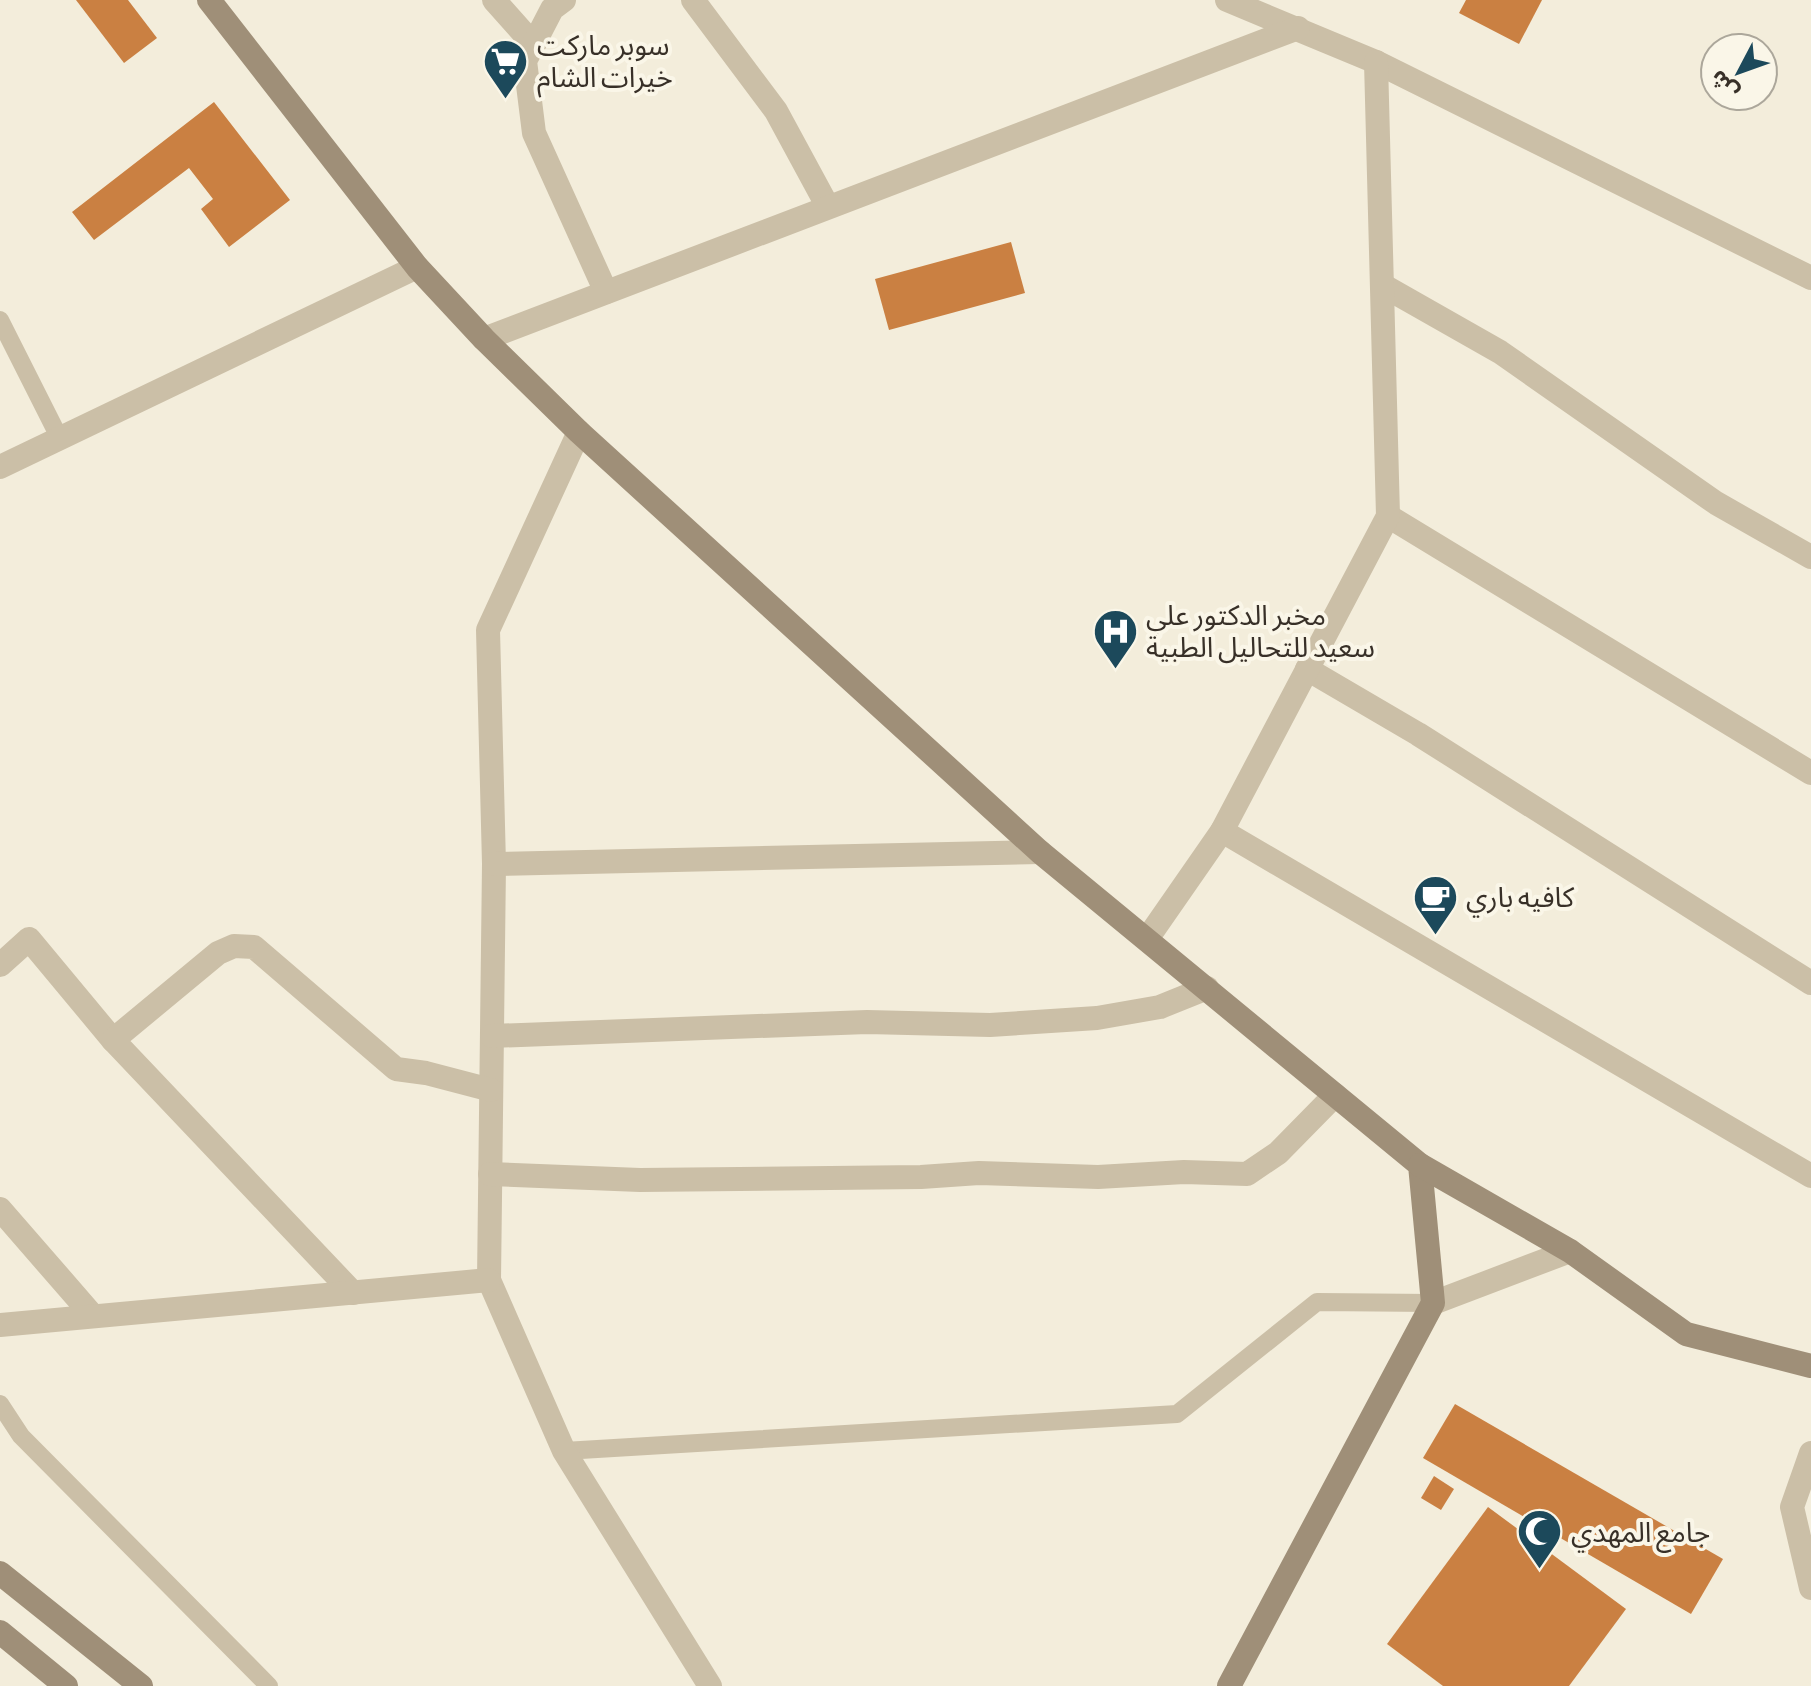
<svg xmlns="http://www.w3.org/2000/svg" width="1811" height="1686" font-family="'Alegreya Sans','Noto Sans Arabic',sans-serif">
<rect width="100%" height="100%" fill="#f3eddb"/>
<g fill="#ca8042">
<path d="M76 0H128L157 38 124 63Z"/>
<path d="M1466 0H1542L1519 44 1459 13Z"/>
<path d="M214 102 290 200 229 247 201 209 213 199 189 168 94 240 72 212Z"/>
<path d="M1011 242 1025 293 889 330 875 279Z"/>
<path d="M1455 1404 1723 1559 1691 1614 1423 1458Z"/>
<path d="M1434 1476 1454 1489 1441 1510 1421 1498Z"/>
<path d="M1488 1507 1626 1609 1569 1686H1443L1387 1644Z"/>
</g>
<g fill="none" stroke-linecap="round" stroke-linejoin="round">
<g stroke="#cbbfa7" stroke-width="18">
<path d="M0 320 60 439"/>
<path d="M0 1404 21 1436 269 1686"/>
<path d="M564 1451 1177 1414 1317 1302 1433 1303"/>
</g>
<g stroke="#cbbfa7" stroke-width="24">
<path d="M494 0 534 45"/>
<path d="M564 0 552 9 525 61 534 133 606 292"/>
<path d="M693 0 776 111 828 207"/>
<path d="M1227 0 1376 62 1811 278"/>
<path d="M1382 285 1500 352 1716 503 1811 557"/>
<path d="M484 339 1298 28"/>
<path d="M579 432 488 630 494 864 489 1280 564 1451 710 1686"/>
<path d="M0 467 417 267"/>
<path d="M1388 516 1811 773"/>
<path d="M1307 669 1418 734 1811 983"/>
<path d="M1222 831 1811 1176"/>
<path d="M494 864 1040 852"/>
<path d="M1147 939 1222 831 1388 516 1376 62"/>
<path d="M0 965 29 939 113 1040"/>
<path d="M492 1036 867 1022 990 1025 1097 1018 1160 1007 1207 988"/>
<path d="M490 1174 640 1180 921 1177 979 1173 1098 1177 1184 1172 1247 1174 1278 1153 1335 1095"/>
<path d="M0 1209 93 1316"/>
<path d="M353 1293 113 1040 218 953 234 946 254 947 396 1069 426 1073 491 1090"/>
<path d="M1433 1303 1570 1251"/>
<path d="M0 1325 489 1280"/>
<path d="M1811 1453 1792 1507 1811 1588"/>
</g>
<g stroke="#9f8f78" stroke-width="24">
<path d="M209 0 417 267 484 339 579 432 1040 852 1420 1165 1433 1303 1229 1686"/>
<path d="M1420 1165 1570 1251 1686 1334 1811 1366"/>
<path d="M0 1573 141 1686"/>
<path d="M0 1632 66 1686"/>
</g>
</g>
<defs>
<symbol id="supermarket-pin" viewBox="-11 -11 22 30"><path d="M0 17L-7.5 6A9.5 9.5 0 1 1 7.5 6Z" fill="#1c495b" stroke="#faf6e8"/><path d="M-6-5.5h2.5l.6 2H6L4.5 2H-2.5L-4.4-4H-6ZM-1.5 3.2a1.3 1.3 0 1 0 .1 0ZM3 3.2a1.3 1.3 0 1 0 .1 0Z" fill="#fff"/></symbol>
<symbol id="hospital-pin" viewBox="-11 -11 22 30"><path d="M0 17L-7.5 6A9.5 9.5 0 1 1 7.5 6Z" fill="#1c495b" stroke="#faf6e8"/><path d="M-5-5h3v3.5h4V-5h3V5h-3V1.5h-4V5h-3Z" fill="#fff"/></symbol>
<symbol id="cafe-pin" viewBox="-11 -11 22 30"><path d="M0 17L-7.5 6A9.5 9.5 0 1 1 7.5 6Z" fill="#1c495b" stroke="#faf6e8"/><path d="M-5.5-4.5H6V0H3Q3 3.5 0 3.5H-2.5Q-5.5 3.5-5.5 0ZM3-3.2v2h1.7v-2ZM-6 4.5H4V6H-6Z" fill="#fff"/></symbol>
<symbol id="mosque-pin" viewBox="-11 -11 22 30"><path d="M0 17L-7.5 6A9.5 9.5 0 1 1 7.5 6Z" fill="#1c495b" stroke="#faf6e8"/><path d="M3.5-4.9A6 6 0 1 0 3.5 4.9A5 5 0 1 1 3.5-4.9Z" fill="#fff"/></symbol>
</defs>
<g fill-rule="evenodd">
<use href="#supermarket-pin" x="480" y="36" width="51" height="69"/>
<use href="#hospital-pin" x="1090" y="606" width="51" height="69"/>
<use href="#cafe-pin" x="1410" y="872" width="51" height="69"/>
<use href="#mosque-pin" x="1514" y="1506" width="51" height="69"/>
</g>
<g text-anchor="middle" stroke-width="8" stroke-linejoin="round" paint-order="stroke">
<g font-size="28" fill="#383028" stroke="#faf6e8" text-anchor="start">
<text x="537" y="55">سوبر ماركت<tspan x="537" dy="32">خيرات الشام</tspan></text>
<text x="1146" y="625">مخبر الدكتور علي<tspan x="1146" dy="32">سعيد للتحاليل الطبية</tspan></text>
<text x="1466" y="907">كافيه باري</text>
<text x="1571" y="1542">جامع المهدي</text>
</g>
</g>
<g transform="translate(1739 72) rotate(229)"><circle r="38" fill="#faf6e8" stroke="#aca79b" stroke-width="2"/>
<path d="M0-6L14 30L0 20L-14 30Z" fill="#1c495b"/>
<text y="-12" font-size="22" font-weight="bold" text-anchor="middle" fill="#383028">ش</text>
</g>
</svg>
